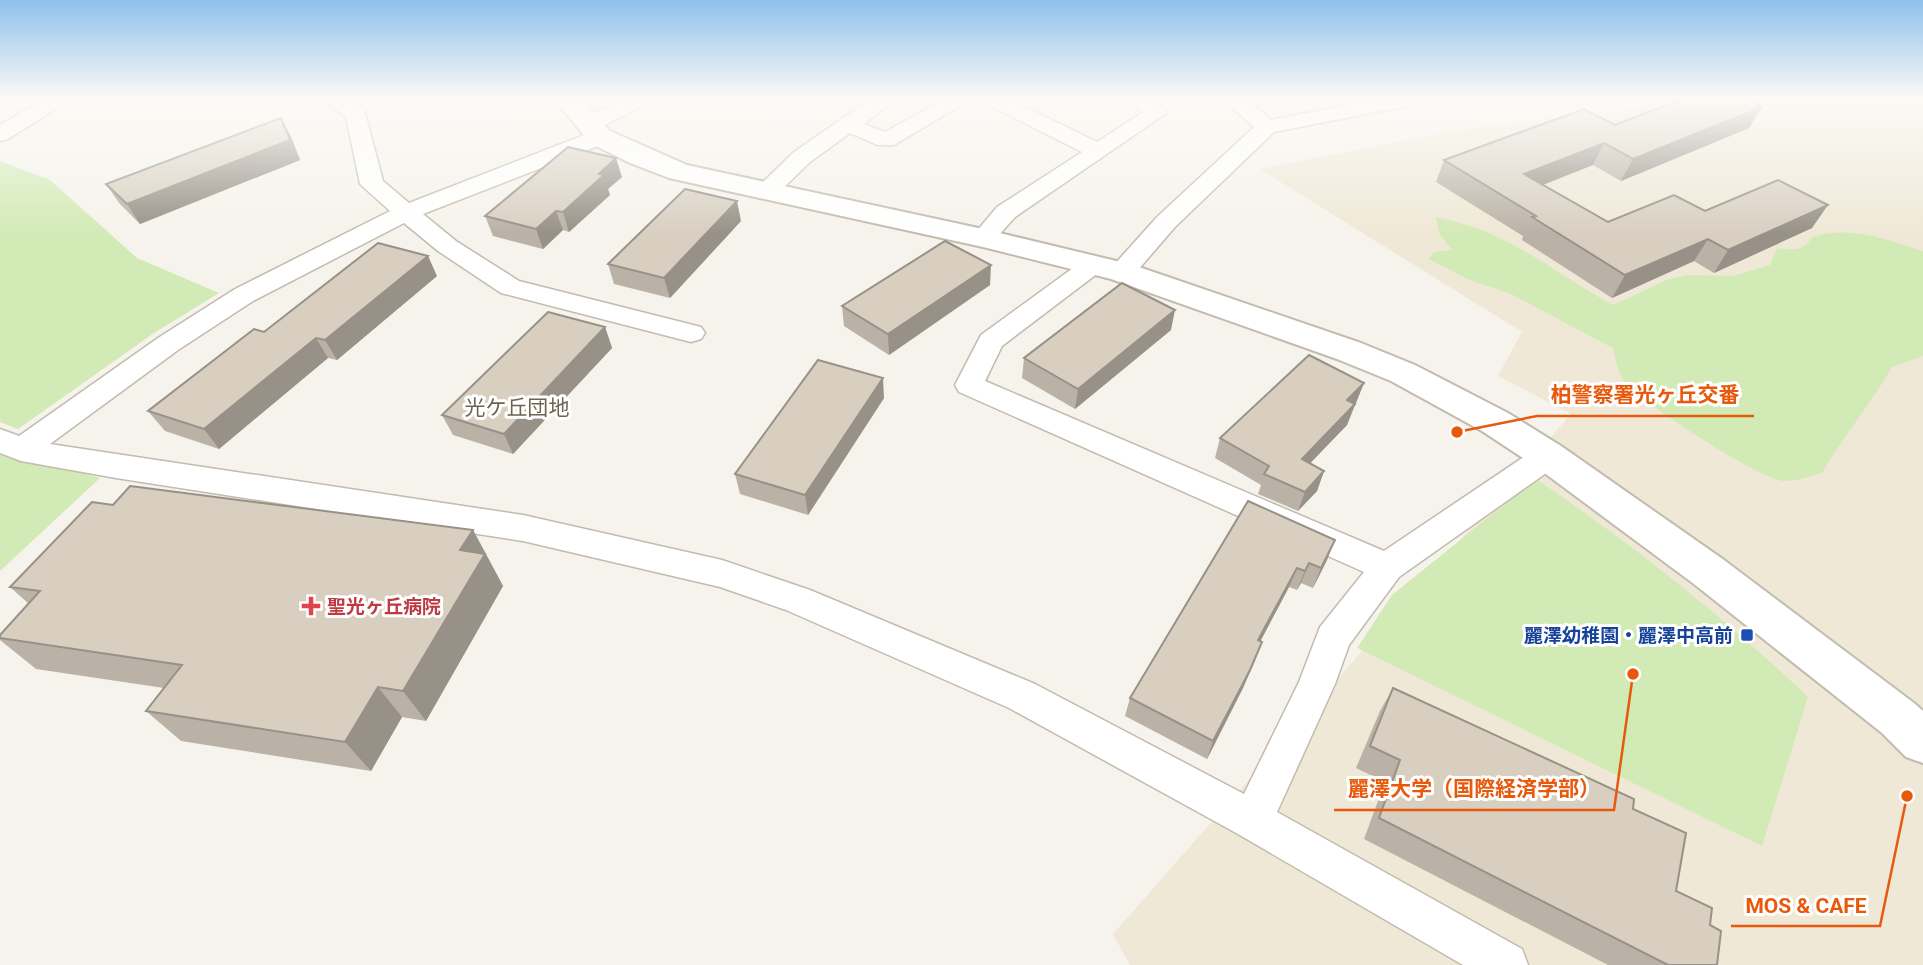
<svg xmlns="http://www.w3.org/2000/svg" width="1923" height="965" font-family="Roboto,'Noto Sans JP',sans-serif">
<rect width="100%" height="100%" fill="#f6f3ec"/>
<path fill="#efe8d6" d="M1710 98H1923V965H1130L1113 934 1571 414 1498 376 1522 332 1260 169 1451 131Z"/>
<g fill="#d2eab5">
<path d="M0 161 50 180 137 258 219 293 154 333 18 429 0 422Z"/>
<path d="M1436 217C1509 231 1551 271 1613 305L1669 279 1688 275 1733 276 1770 265 1777 248C1792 250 1804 252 1812 237 1852 225 1884 239 1923 251V356L1892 367C1870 405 1844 435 1822 473 1811 476 1797 481 1785 481 1761 481 1648 406 1629 386 1618 375 1616 362 1613 348L1509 293 1467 279 1429 259 1434 252 1452 250 1439 233Z"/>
<path d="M0 451 100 478 0 571Z"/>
<path d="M1536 479C1632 544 1724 617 1808 697L1762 846 1357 648 1392 595Z"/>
</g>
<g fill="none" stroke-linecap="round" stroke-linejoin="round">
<defs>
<g id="minor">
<path d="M47 98H73L8 139 0 141V125Z"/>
<path d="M321 98H346L364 109 383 181 409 203 592 132H608L611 137 608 142 423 214 456 241 519 281 701 327 705 333 701 339 691 342 501 293 438 251 404 223 253 301 178 350 50 444 523 515 722 560 810 590 1035 684 1244 794 1299 682 1320 627 1364 572 959 392 955 385 981 335 1084 260 1093 257 1102 260 1106 265 1102 270 1002 346 985 381 1384 551 1537 448 1548 445 1559 448 1563 456 1559 464 1399 577 1349 645 1335 684 1277 812 1522 949 1528 965H1463L1238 834 1009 708 786 610 720 587 523 541 116 478 21 461 0 453V429L19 436 158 338 235 289 390 211 360 184 346 117Z"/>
<path d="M626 98H654L651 102 597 129H581L578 124 581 119Z"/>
<path d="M872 98H897L864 124 885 132 947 98H973L894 145H878L850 133 810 162 774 197H758L754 192 758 187 794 152Z"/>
<path d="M980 98H1007L1097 142 1143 112 1129 98H1153L1168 112 1015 217 992 243 983 245 974 243 971 238 997 207 1082 152 983 102Z"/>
<path d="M1221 98H1245L1271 120 1382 98H1427L1424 102 1417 104 1274 132 1175 227 1131 278 1122 280 1113 278 1109 272 1113 266 1157 217 1254 127Z"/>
</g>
<path id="tertiary" d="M554 98H581L610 131 687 165 983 229 1133 265 1361 343 1415 365 1508 413 1561 446 1724 560 1914 703 1923 711V763L1906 757 1882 733 1694 584 1535 466 1482 431 1391 381 1337 359 1111 279 983 247 669 178 630 163 590 143Z"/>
</defs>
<use href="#minor" stroke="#c2bbae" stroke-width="3"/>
<use href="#tertiary" stroke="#c2bbae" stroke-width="4"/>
<use href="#minor" fill="#fff" fill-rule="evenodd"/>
<use href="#tertiary" fill="#fff" fill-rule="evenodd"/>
</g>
<g fill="#bab2a6">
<path d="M281 118 291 137 300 160 140 224 119 203 106 184Z"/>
<path d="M1749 128 1621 181 1593 165 1543 185 1608 222 1705 211 1812 228 1714 273 1694 261 1612 298 1522 240 1523 236 1436 182 1444 160Z"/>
<path d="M622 177 608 189 610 195 569 232 563 230 543 249 493 236 485 216Z"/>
<path d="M741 221 670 298 614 284 608 264Z"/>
<path d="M437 276 337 360 328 358 219 449 165 431 148 411 264 332Z"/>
<path d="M990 285 889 355 844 326 842 306Z"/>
<path d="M605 327 612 348 513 454 453 435 442 415Z"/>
<path d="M1171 330 1075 409 1022 378 1024 358Z"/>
<path d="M884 398 808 515 740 494 735 474Z"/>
<path d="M1356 403 1347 425 1310 463 1324 471 1317 491 1298 511 1258 494 1261 485 1215 458 1220 438Z"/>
<path d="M1248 501 1327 560 1313 588 1301 583 1297 590 1289 587 1260 641 1255 661 1243 688 1207 759 1125 716 1130 698Z"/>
<path d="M113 505 473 530 503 586 426 721 402 717 371 771 181 741 146 711 164 688 36 669 0 640V635L29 604 10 587Z"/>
<path d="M1393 688 1633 809 1676 891 1710 925 1717 965H1608L1364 839 1385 782 1356 768 1380 711Z"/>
</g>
<g fill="#979187">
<path d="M1762 107 1749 128 1621 181 1633 159Z"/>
<path d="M281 118 291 137 300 160 140 224 127 204Z"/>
<path d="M1604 143 1593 165 1514 196 1524 174Z"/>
<path d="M616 158 622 177 608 189 610 195 569 232 563 212 599 174Z"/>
<path d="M737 201 741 221 670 298 664 278Z"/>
<path d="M1828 205 1812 228 1714 273 1728 250Z"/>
<path d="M556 211 563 230 543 249 536 229Z"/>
<path d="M1708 239 1694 261 1612 298 1625 275Z"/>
<path d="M428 256 437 276 337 360 325 340Z"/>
<path d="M991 265 990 285 889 355 888 334Z"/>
<path d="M1175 310 1171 330 1075 409 1078 389Z"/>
<path d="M605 327 612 348 513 454 504 434Z"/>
<path d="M316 338 328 358 219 449 204 429Z"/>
<path d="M883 378 884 398 808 515 805 495Z"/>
<path d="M1364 383 1356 403 1339 420 1347 400Z"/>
<path d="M1355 404 1347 425 1295 479 1302 459Z"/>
<path d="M1324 471 1317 491 1298 511 1305 492Z"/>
<path d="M473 530 503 586 426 721 403 691 460 550Z"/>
<path d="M1335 540 1327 560 1313 588 1321 568Z"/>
<path d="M1309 563 1301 583 1297 590 1305 571Z"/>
<path d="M1297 568 1289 587 1251 659 1258 640Z"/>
<path d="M1262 642 1243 688 1207 759 1213 741Z"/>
<path d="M378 687 402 717 371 771 345 742Z"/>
</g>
<g fill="#d8cfc1" stroke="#979187" stroke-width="2">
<path d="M1684 98H1745L1762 107 1633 159 1604 143 1524 174 1608 222 1674 195 1705 211 1778 180 1828 205 1728 250 1708 239 1625 275 1532 217 1536 216 1444 160 1584 109 1615 125Z"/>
<path d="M281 118 290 140 127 204 106 184Z"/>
<path d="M568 147 616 158 599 174 604 175 563 212 556 211 536 229 485 216Z"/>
<path d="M685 189 737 201 664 278 608 264Z"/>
<path d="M945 241 991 265 888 334 842 306Z"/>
<path d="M378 243 428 256 325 340 316 338 204 429 148 411 254 329 264 332Z"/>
<path d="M1122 283 1175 310 1078 389 1024 358Z"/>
<path d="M548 312 605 327 504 434 442 415Z"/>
<path d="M1309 355 1364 383 1347 400 1355 404 1302 459 1324 471 1305 492 1264 474 1269 466 1220 438Z"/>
<path d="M818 360 883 378 805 495 735 474Z"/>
<path d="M130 486 473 530 460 550 485 554 403 691 378 687 345 742 146 711 182 665 0 638V635L40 591 10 587 92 502 113 505Z"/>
<path d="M1248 501 1335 540 1321 568 1309 563 1305 571 1297 568 1258 640 1262 642 1250 670 1213 741 1130 698Z"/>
<path d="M1393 688 1634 799 1633 809 1686 833 1676 891 1712 908 1710 925 1721 931 1717 965H1668L1379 818 1400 760 1370 746Z"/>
</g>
<linearGradient id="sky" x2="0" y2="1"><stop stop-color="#8fc1ec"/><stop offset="0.42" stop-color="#fbfaf6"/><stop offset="1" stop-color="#fbfaf6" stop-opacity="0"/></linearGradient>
<rect width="1923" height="234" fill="url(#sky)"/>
<path fill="#e0444e" stroke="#fff" stroke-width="2.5" d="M307.5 595.5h7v7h7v7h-7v7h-7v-7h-7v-7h7z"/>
<rect fill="#1a4fb4" stroke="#fff" stroke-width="2.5" x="1740" y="628" width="14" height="14" rx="3.5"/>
<g text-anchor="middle" stroke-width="6" stroke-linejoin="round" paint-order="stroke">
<g font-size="19" font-weight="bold" fill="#be3a42" stroke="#fff" text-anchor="start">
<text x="327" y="613">聖光ヶ丘病院</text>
</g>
<g font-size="19" font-weight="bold" fill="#164399" stroke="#fff" text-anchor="end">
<text x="1733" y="642">麗澤幼稚園・麗澤中高前</text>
</g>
<g font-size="21" fill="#6e6250" stroke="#fff">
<text x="517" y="415">光ケ丘団地</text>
</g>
</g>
<path fill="none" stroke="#e8590c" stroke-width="2.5" d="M1457 432L1537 416H1754M1633 674L1614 810H1334M1907 796L1880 926H1731"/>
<g fill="#e8590c" stroke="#fff" stroke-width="2.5">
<circle cx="1457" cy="432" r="7"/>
<circle cx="1633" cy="674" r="7"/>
<circle cx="1907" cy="796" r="7"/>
</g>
<g font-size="21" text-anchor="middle" font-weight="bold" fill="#e8590c" stroke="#fff" stroke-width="6" stroke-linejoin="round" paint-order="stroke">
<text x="1645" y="402">柏警察署光ヶ丘交番</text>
<text x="1474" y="796">麗澤大学（国際経済学部）</text>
<text x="1806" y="913">MOS &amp; CAFE</text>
</g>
</svg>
